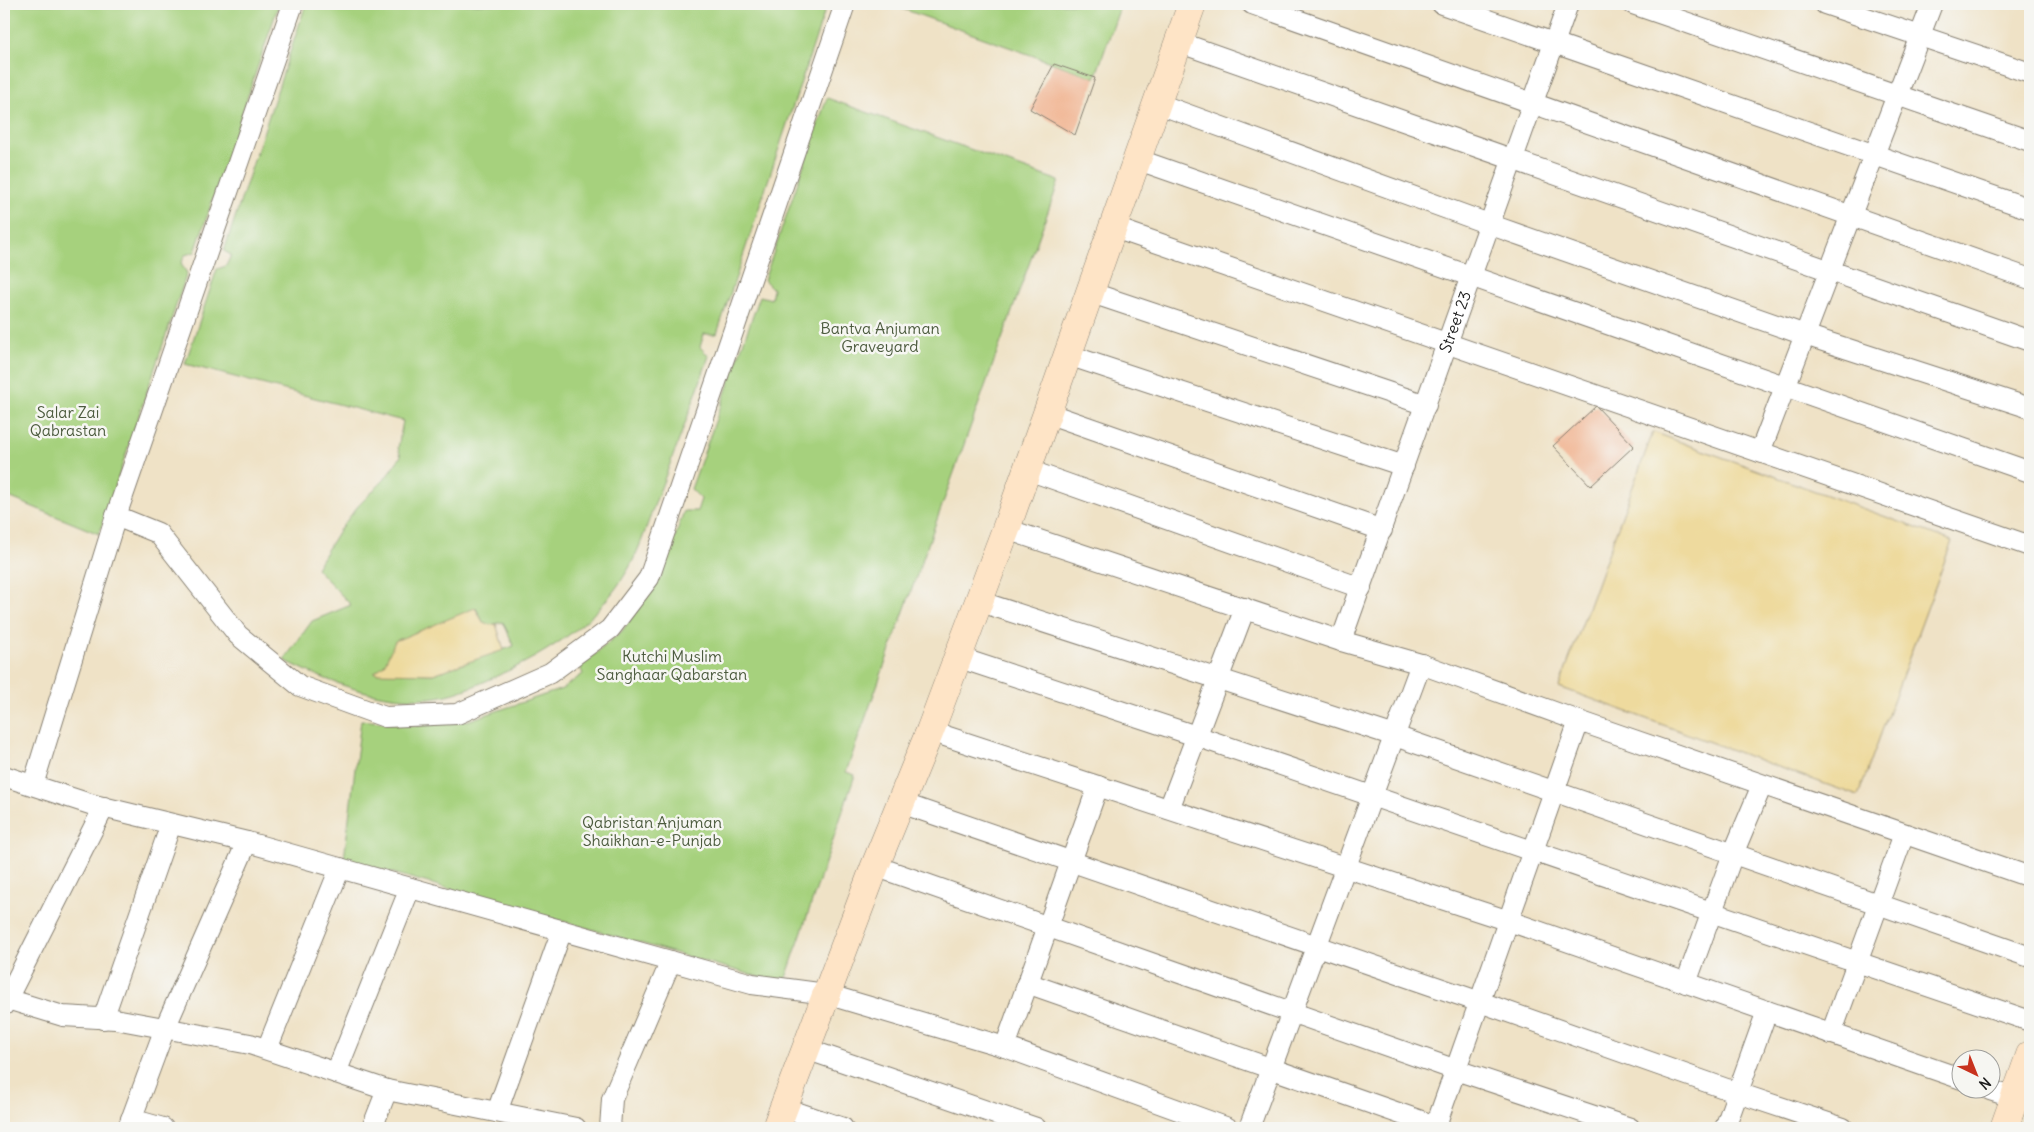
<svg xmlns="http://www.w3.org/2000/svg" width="2034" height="1132" font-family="Delius,sans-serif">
<rect width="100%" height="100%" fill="#f6f6f2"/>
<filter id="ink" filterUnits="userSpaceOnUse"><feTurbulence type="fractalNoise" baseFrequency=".02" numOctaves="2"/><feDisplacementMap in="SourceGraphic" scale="10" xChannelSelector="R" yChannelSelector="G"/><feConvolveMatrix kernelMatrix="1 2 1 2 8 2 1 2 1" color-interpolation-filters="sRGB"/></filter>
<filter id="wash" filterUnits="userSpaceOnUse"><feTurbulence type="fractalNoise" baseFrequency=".0096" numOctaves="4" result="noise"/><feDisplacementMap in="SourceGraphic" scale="20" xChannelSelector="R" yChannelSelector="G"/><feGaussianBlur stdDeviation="1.12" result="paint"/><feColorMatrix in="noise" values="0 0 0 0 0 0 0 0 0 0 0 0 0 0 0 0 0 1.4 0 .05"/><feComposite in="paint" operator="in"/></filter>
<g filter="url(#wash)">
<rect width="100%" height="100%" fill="#efe2c6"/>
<g fill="#a6d17d" stroke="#61764c" fill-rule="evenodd">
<path d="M4 4H279L195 252 185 255 181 264 187 273 99 534 4 495Z"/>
<path d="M306 4H827L717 334H704L700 347 709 356C693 404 675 451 657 498 648 521 641 547 629 568 599 621 550 652 497 676 475 686 453 696 429 698 379 702 328 682 284 660L312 621 351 605 316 568 338 532 358 506 384 480 401 456 398 448 403 421 185 364 217 269 226 266 231 255 224 251ZM476 608 483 622 490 625 503 622 514 646 433 674 375 672Z"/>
<path d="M889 4H1121L1095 78Z"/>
<path d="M827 98 1059 181 846 772 855 775 784 984 344 859 361 720 417 726 467 721 562 689 583 674 580 667 622 631 661 577 684 511H697L701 499 691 489 760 296 771 299 773 289 764 280Z"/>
</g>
<g fill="#eeda9e" stroke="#857b5d">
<path d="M1653 432 1952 541 1858 796 1559 687Z"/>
<path d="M475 608 483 622 490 625 496 624 504 650 433 674 374 673 384 665 395 641Z"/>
</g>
<g id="blocks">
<g fill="#f1b390">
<path d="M1054 64 1095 78 1075 135 1030 109Z"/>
<path d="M1596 406 1634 446 1591 486 1553 446Z"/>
</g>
</g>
</g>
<g filter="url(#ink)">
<use href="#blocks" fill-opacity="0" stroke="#867f71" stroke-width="1"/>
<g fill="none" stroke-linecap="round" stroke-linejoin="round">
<defs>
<g id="street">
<path d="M293 4 116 516 158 533 238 635 300 686 385 717 457 714 550 673 610 629 649 578 845 4"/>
<path d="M1252 4 2030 279"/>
<path d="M1442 4 2030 209"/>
<path d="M1633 4 2030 141"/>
<path d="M1825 4 2030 73"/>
<path d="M1178 42 2030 341"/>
<path d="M1156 103 1497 227 1805 335 2030 408"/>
<path d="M1136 159 2030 472"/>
<path d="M1112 227 2030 546"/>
<path d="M1089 292 1426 405"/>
<path d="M1068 355 1404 466"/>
<path d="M1047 413 1382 530"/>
<path d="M1760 452 1932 4"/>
<path d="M1028 470 1361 588"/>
<path d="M1006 529 1341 641 1421 664 1579 721 2030 877"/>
<path d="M978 601 1395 736 2030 957"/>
<path id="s1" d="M1341 641 1568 4"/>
<path d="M957 657 1196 736 2030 1021"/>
<path d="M930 731 1509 921 1962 1079"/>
<path d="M4 776 90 804 247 842 752 984 826 994 1005 1047 1228 1128"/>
<path d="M33 785 116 516"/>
<path d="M901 803 1480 1002 1738 1093 1843 1128"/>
<path d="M1169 809 1245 608"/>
<path d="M875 866 1456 1070 1630 1128"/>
<path d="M1027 983 1441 1128"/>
<path d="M1686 983 1733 854 1762 785"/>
<path d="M4 998 63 1016 115 1019 250 1044 387 1090 576 1128"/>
<path d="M4 1005 104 807"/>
<path d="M103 1019 171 824"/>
<path d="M1831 1034 1904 834"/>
<path d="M1005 1047 1098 786"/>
<path d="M267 1049 340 868"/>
<path d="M806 1049 1036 1128"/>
<path d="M336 1073 410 888"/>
<path d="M1990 1090 2015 1098"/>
<path d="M784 1108 843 1128"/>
<path d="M497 1112 562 930"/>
<path d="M131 1119 163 1128"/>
<path d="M128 1128 165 1028 247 842"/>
<path d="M372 1128 387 1090"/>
<path d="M610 1128 612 1099 671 961"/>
<path d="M1249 1128 1421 664"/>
<path d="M1435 1128 1579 721"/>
<path d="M1725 1128 1767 1011"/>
</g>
<g id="secondary">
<path d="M776 1128 875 866 930 731 1006 529 1192 4"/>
<path d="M2004 1128 2030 1055"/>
</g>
</defs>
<use href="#street" stroke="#867f71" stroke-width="22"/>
<use href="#secondary" stroke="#867f71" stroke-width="29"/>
<use href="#street" stroke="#fff" stroke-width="20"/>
<use href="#secondary" stroke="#fee4c6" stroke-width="28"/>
</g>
</g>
<g text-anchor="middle" stroke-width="5" stroke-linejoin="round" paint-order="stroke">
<g font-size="16" fill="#1c1c1c" stroke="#f6f6f2">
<text dy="6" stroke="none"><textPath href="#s1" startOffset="339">Street 23</textPath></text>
</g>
<g font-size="16" fill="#4c5b3e" stroke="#f6f6f2">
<text x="880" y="334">Bantva Anjuman<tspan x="880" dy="18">Graveyard</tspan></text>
<text x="68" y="418">Salar Zai<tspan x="68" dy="18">Qabrastan</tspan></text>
<text x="672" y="662">Kutchi Muslim<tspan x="672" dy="18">Sanghaar Qabarstan</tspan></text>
<text x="652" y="828">Qabristan Anjuman<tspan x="652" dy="18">Shaikhan-e-Punjab</tspan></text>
</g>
</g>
<rect width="2034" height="1132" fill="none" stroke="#f6f6f2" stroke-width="20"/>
<g transform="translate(1976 1074) rotate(137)"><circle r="24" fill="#f6f6f2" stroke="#9f9f9c"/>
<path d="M0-4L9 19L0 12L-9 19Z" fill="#c8321e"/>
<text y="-8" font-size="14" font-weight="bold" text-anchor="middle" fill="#1c1c1c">N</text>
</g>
</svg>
